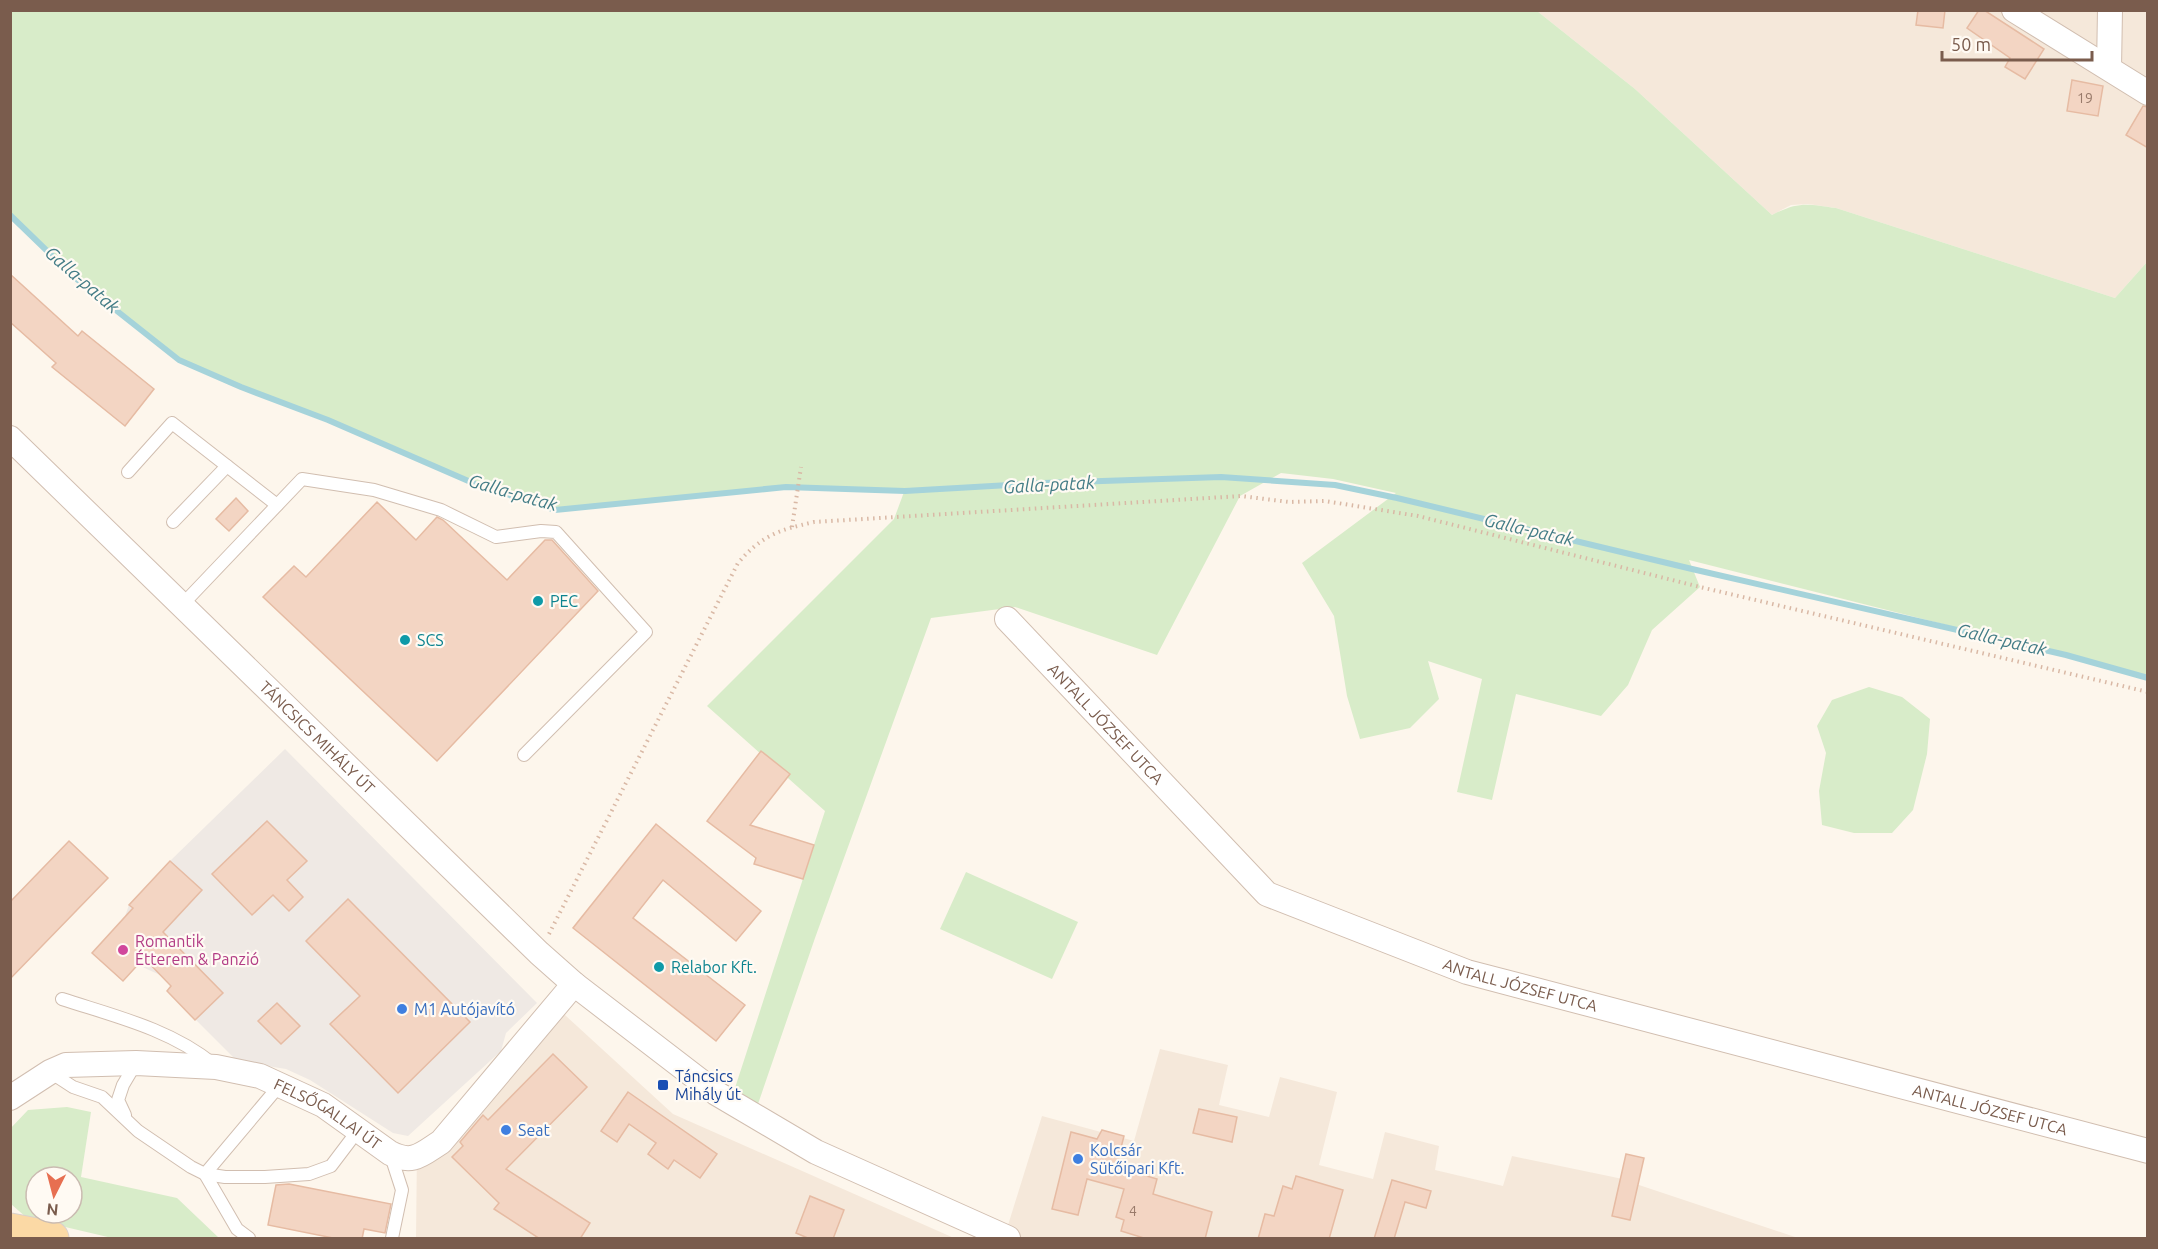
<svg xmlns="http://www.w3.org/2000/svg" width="2158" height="1249" font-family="Ubuntu,sans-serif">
<rect width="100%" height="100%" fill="#fdf6ec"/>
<g fill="#f5e8da">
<path d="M1537 11H2147V262L2115 298 1836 208 1808 204 1791 205 1772 215 1635 89Z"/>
<path d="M554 1005 673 1114 954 1238H416L417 1149Z"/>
<path d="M1160 1049 1228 1065 1219 1105 1269 1117 1280 1077 1337 1092 1319 1165 1373 1179 1385 1132 1439 1146 1435 1170 1503 1186 1512 1156 1618 1178 1798 1238H1004L1042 1116 1134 1141Z"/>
</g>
<path fill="#efe9e4" d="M285 749 537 1003 506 1033 501 1051 408 1136 393 1133 310 1080 286 1069 237 1061 167 991 171 986 160 975 138 965 154 947 124 919 129 905 170 861Z"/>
<g fill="#d8ecc9" fill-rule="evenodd">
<path d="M10 11H1537L1635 89 1772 215C1799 201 1807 204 1836 208L2115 298 2147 262V678L2066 655 1689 560 1700 587 1652 630 1628 685 1601 716 1516 694 1492 800 1457 792 1482 679 1428 661 1439 699 1410 728 1360 739 1347 696 1334 616 1302 563 1396 493 1333 479 1281 473 1240 496 1157 655 1015 607 931 618 815 938 758 1104 734 1091 825 811 707 706 894 519 904 492 785 487 555 510 473 483 328 420 241 387 179 360 74 277 11 215Z"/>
<path d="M1869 687 1902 697 1930 719 1927 754 1913 810 1892 833H1854L1822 825 1819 791 1826 753 1817 726 1832 700Z"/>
<path d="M966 872 1078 922 1052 979 940 929Z"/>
<path d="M67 1107 91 1112 81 1177 177 1198 219 1238H112L27 1218 11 1204 10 1129 28 1110ZM36 1177H72V1213H36Z"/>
</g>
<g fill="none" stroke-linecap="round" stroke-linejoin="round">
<path stroke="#a5d3da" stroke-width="6" d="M10 215 74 277 179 360 241 387 328 420 473 483 555 510 786 487 905 491 1043 483 1221 477 1335 485 1397 498 1692 569 2066 655 2148 678"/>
</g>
<g fill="#f3d5c3" stroke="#e6bba3" stroke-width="1.5">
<path d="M1918 10H1945L1943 28 1916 25Z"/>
<path d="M1979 10H1984L2044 49 2025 79 2005 67 2010 58 1967 28Z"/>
<path d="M2072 80 2103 86 2098 116 2067 111Z"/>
<path d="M2143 106 2148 107V148L2126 135Z"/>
<path d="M10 274 78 336 82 331 154 389 125 426 52 367 56 363 10 322Z"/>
<path d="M236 498 248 511 229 531 216 519Z"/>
<path d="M377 502 416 540 437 517 443 520 507 580 545 540H552L598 591 437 761 263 597 294 566 306 577Z"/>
<path d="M761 751 790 774 750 825 814 845 803 879 754 864 756 858 707 821Z"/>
<path d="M267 821 307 861 287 880 303 897 289 911 273 895 252 915 212 874Z"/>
<path d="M656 824 761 911 736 941 663 880 633 918 745 1005 716 1041 573 928Z"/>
<path d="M69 841 108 878 10 979V902Z"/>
<path d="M170 861 202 890 163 932 223 993 195 1020 167 991 171 986 144 958 123 981 92 953 133 908 129 905Z"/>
<path d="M348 899 470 1022 398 1093 330 1024 360 996 306 941Z"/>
<path d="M277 1003 300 1026 281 1044 258 1021Z"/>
<path d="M553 1054 587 1087 506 1169 590 1223 580 1239H540L494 1209 499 1203 452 1157 463 1146 460 1142 477 1122 483 1115 488 1120Z"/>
<path d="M628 1092 717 1154 700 1178 674 1160 668 1169 648 1154 656 1143 629 1124 617 1142 601 1131Z"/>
<path d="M1199 1109 1237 1117 1232 1142 1193 1133Z"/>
<path d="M1102 1130 1124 1136 1116 1167 1157 1179 1153 1194 1212 1212 1205 1239H1147L1121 1231 1124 1220 1116 1217 1124 1189 1087 1179 1078 1215 1052 1209 1071 1132 1097 1139Z"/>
<path d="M1626 1154 1644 1158 1630 1220 1612 1216Z"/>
<path d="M1296 1176 1343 1190 1329 1239H1258L1265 1214 1274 1216 1283 1186 1292 1189Z"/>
<path d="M1392 1180 1431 1191 1426 1208 1405 1202 1394 1239H1374Z"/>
<path d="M289 1184 391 1204 385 1233 364 1229 362 1239H338L268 1225 276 1185Z"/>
<path d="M810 1196 844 1210 833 1239H810L796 1233Z"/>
</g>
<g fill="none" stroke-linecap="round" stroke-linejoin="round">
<defs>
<g id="service">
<path d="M128 472 172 423 277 505"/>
<path d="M173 522 227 466"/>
<path d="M182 605 302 479 374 490 441 510 496 537 541 531 556 532 646 632 524 755"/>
<path d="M62 999C114 1016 170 1029 213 1064"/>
<path d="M50 1072 73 1087 102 1097 138 1131 191 1167 205 1174 225 1177H265L309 1174 331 1166 359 1129"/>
<path d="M125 1115 118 1100 123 1085 136 1063"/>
<path d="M390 1153 402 1190 392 1238"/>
<path d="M249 1238 237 1229 205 1174 279 1086"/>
</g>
<g id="minor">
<path d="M2014 10 2148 93"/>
<path d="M2109 68 2110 10"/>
<path id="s1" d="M10 438 539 953 574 984 716 1093 816 1152 1008 1238"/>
<path id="s2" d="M1007 619 1267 894 1467 972 2148 1151"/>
<path id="s3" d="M10 1098 50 1072 66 1065 136 1063 216 1067 260 1076 323 1105 390 1153C413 1165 422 1154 441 1142L574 984"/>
</g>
<path id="primary" d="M10 1230 52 1238"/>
</defs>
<use href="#service" stroke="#d1beb0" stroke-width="14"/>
<use href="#minor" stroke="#d1beb0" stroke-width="26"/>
<use href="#primary" stroke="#dad1cd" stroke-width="35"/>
<g stroke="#d9b8a5" stroke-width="4" stroke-dasharray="1.5 4.5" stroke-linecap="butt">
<path d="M792 527 801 467"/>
<path d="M549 934 738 563C762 535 779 530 814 522L1241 496 1289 502 1325 501 1418 516 1700 587 2148 692"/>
</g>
<use href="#service" stroke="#fff" stroke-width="12"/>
<use href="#minor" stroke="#fff" stroke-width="24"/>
<use href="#primary" stroke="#fbd9a5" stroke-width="33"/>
</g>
<g fill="#0f9aa8" stroke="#fffaf3" stroke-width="2">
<circle cx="538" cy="601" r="6"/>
<circle cx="405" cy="640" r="6"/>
<circle cx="659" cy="967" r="6"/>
</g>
<circle fill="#d1479c" stroke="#fffaf3" stroke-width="2" cx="123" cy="950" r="6"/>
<g fill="#3f7fe0" stroke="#fffaf3" stroke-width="2">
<circle cx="402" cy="1009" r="6"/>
<circle cx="506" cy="1130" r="6"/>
<circle cx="1078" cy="1159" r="6"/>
</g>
<rect fill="#1a4fb4" stroke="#fffaf3" stroke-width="2" x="657" y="1079" width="12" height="12" rx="3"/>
<g text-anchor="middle" stroke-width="4.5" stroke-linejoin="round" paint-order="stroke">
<g font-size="14" fill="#987a6a">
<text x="2085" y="103">19</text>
<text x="1133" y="1216">4</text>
</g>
<g font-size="16" fill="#0d838f" stroke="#fffaf3" text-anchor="start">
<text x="550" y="607">PEC</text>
<text x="417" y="646">SCS</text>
<text x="671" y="973">Relabor Kft.</text>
</g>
<g font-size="16" fill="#7a5c4d" stroke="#fffaf3">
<text dy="6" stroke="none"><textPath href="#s2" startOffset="144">ANTALL JÓZSEF UTCA</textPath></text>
<text dy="6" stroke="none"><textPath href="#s1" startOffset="429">TÁNCSICS MIHÁLY ÚT</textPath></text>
<text dy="6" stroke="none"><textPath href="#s2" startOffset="648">ANTALL JÓZSEF UTCA</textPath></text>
<text dy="6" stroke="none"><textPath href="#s2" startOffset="1134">ANTALL JÓZSEF UTCA</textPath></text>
<text dy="6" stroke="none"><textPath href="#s3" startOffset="338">FELSŐGALLAI ÚT</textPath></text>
</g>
<g font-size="16" fill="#b23c85" stroke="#fffaf3" text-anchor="start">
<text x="135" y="947">Romantik<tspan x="135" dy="18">Étterem &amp; Panzió</tspan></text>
</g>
<g font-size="16" fill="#366cbe" stroke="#fffaf3" text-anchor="start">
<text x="414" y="1015">M1 Autójavító</text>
<text x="518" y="1136">Seat</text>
<text x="1090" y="1156">Kolcsár<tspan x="1090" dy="18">Sütőipari Kft.</tspan></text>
</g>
<g font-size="16" fill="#164399" stroke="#fffaf3" text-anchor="start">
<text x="675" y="1082">Táncsics<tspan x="675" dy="18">Mihály út</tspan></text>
</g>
<g font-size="18" font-style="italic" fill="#437c86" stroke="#fffaf3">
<text transform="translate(82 280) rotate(41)" y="6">Galla-patak</text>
<text transform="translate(1049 485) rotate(-3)" y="6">Galla-patak</text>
<text transform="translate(513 493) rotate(16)" y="6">Galla-patak</text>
<text transform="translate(1529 530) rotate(13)" y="6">Galla-patak</text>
<text transform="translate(2002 640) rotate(13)" y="6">Galla-patak</text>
</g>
</g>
<rect width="2158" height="1249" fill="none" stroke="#7a5c4d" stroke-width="24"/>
<g transform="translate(54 1195) rotate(186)"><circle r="28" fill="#fffaf3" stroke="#cabbb1" stroke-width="1.5"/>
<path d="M0-4.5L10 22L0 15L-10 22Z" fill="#e76f51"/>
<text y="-9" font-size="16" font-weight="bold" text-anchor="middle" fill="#7a5c4d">N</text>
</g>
<path d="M1942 51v9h150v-9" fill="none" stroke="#7a5c4d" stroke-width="3"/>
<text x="1951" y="51" font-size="18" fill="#7a5c4d" stroke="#fffaf3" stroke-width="4.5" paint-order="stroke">50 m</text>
</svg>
